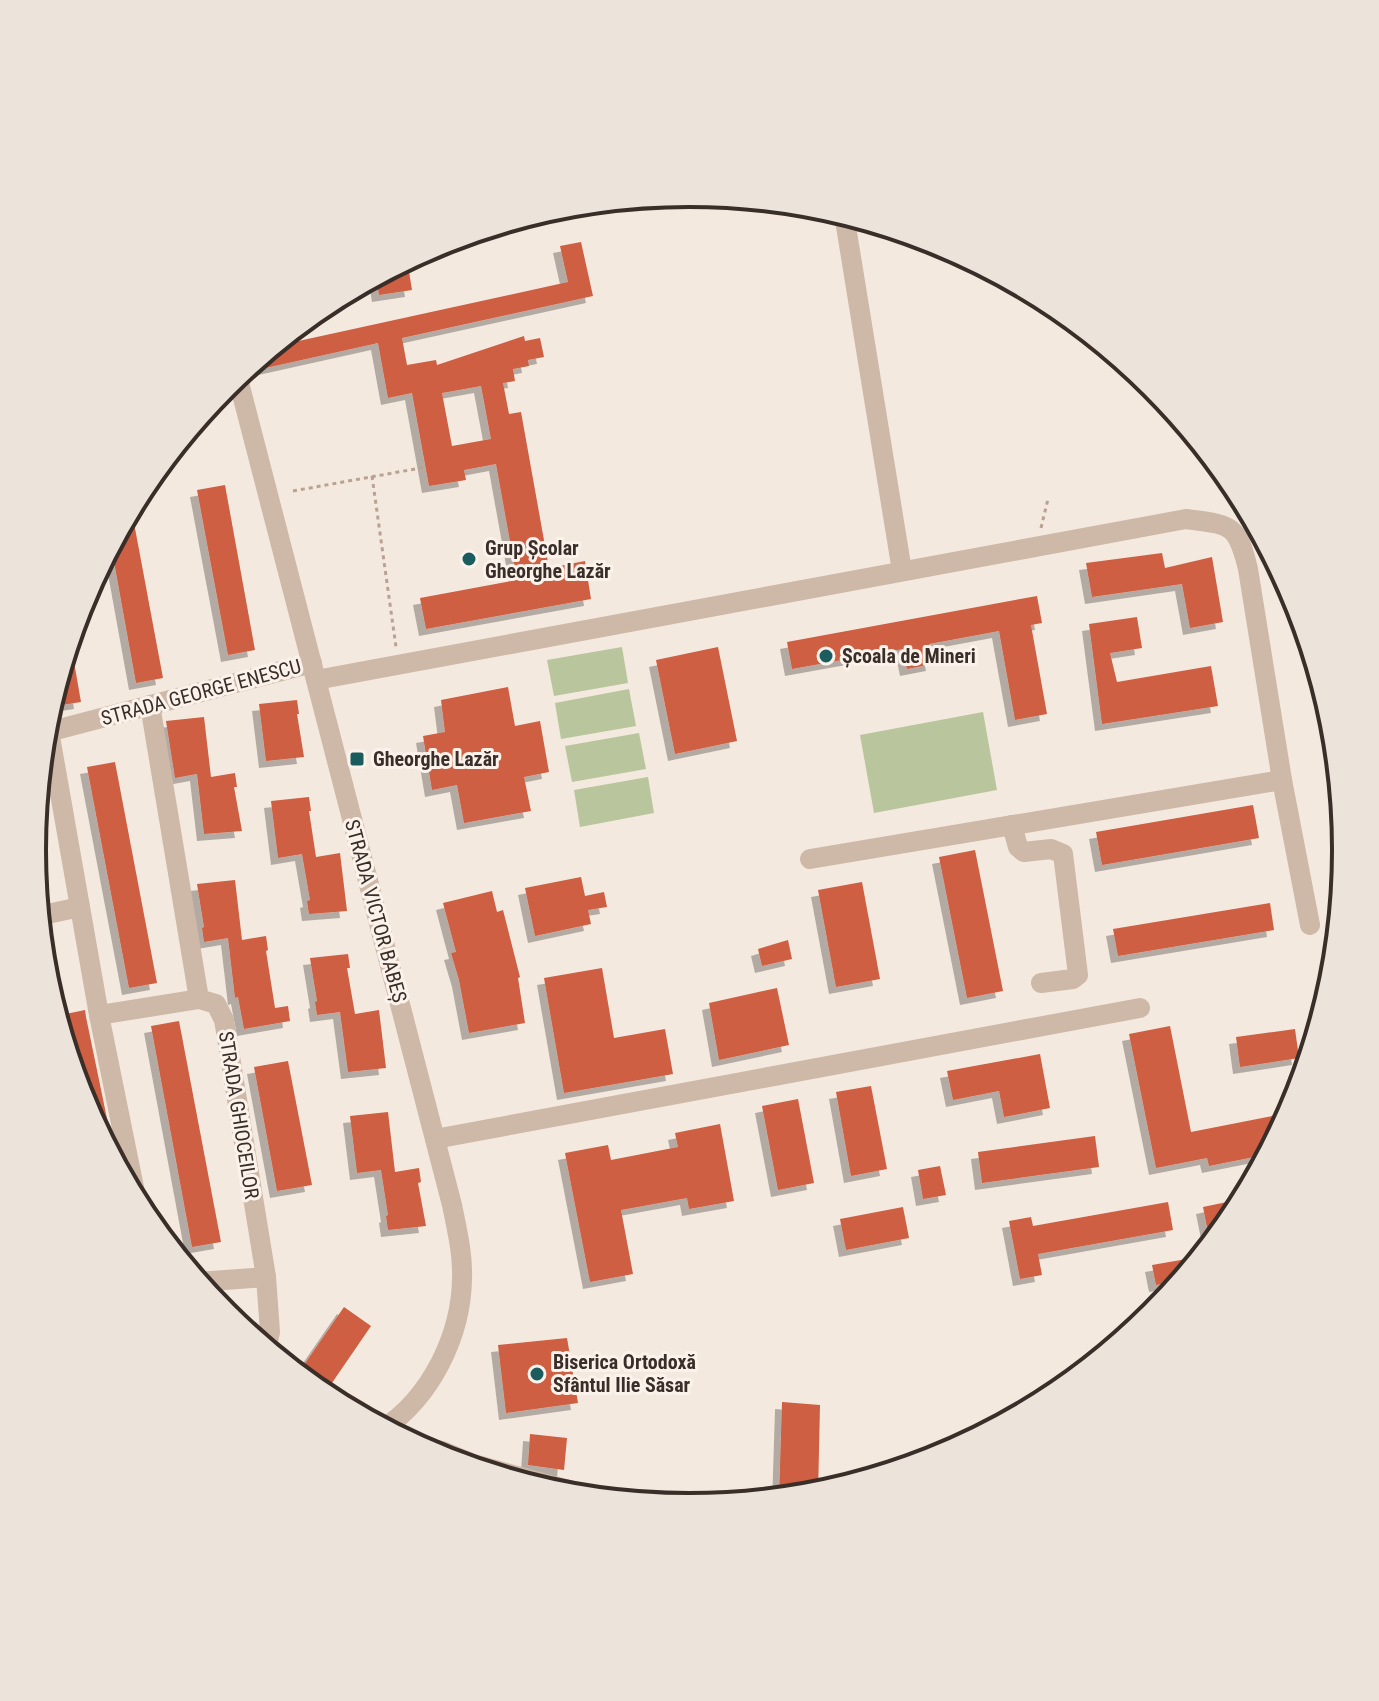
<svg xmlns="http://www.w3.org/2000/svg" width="1379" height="1701" font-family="'Roboto Condensed',sans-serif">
<defs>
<filter id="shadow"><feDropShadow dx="-7" dy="7" stdDeviation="0" flood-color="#0004"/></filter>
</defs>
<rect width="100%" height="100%" fill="#f4e9de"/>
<g fill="#b9c59c">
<path d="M622 647 628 683 554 696 547 660Z"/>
<path d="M629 689 636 726 561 739 555 703Z"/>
<path d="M983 712 997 790 874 813 860 735Z"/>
<path d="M639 733 646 769 572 782 565 746Z"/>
<path d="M648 777 654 813 580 827 574 790Z"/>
</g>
<g fill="#ce5e42" fill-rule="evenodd" filter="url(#shadow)">
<path d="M581 242 593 296 402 338 407 365 436 360 437 365 524 336 525 341 540 338 544 357 528 360 529 366 513 369 515 381 503 383 509 414 521 412 549 568 585 561 591 599 426 629 420 598 517 580 496 464 464 470 466 480 429 486 412 393 388 398 378 343 261 369 258 358 271 347 568 282 560 246ZM481 386 491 439 452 446 442 393Z"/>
<path d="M407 259 412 290 379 295 376 276Z"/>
<path d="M225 485 255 650 228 655 197 490Z"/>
<path d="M131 507 163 678 136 683 111 545Z"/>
<path d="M1162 553 1165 568 1212 557 1223 622 1190 628 1182 584 1092 597 1086 563Z"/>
<path d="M1037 596 1042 623 1031 625 1047 714 1015 720 999 631 929 644 933 664 907 669 903 649 792 669 787 642Z"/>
<path d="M1137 617 1142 648 1110 653 1117 682 1211 666 1218 706 1102 724 1089 624Z"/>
<path d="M70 639 81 702 55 706 53 695Z"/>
<path d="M718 647 737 741 675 754 656 660Z"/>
<path d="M508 687 515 726 540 721 549 772 524 777 531 811 464 823 457 785 432 790 423 736 445 732 441 700Z"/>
<path d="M297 700 299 714H297L304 757 266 761 259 704Z"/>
<path d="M204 717 211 777 235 773 237 787H234L242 831 204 834 197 774 175 778 166 721Z"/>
<path d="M115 762 157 983 129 988 87 767Z"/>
<path d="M309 797 311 811H309L316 857 340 853 347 911 309 914 307 901 310 900 302 854 278 858 271 801Z"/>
<path d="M1253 805 1259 838 1102 865 1096 832Z"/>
<path d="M975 850 1003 991 967 998 939 857Z"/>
<path d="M581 877 585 896 604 892 607 907 588 910 591 924 535 936 525 888Z"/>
<path d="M235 880 242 940 266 936 268 950 266 951 275 1008 288 1006 290 1021 244 1029 238 997 235 998 228 938 204 942 202 928 204 927 197 884Z"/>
<path d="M862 882 880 979 836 987 818 890Z"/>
<path d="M492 891 497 912 503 910 520 977 518 978 525 1023 469 1033 459 980 451 953 456 952 443 903Z"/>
<path d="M1270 903 1274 930 1118 956 1113 929Z"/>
<path d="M788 940 792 959 762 966 758 949Z"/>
<path d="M348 954 350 968H347L355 1014 379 1010 386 1068 348 1072 340 1012 317 1015 315 1002 317 1001 310 958Z"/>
<path d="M602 968 614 1038 665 1029 673 1074 564 1093 544 978Z"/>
<path d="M777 988 789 1045 719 1060 709 1003Z"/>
<path d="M85 1010 86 1017 117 1167 82 1102 56 1016Z"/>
<path d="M179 1021 221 1242 192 1247 151 1026Z"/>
<path d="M1170 1026 1191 1132 1292 1112 1269 1154 1209 1166 1207 1158 1156 1168 1129 1034Z"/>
<path d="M1295 1029 1299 1058 1240 1067 1236 1037Z"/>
<path d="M1040 1054 1050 1108 1004 1117 999 1091 953 1100 947 1071Z"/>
<path d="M288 1061 312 1185 277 1191 254 1067Z"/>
<path d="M871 1086 887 1169 851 1176 836 1092Z"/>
<path d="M798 1099 814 1183 778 1190 762 1106Z"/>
<path d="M388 1112 395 1172 419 1168 421 1182 418 1183 426 1226 388 1230 386 1216 388 1215 381 1170 357 1173 350 1116Z"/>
<path d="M720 1124 734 1201 689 1209 687 1198 621 1210 633 1274 590 1282 565 1153 608 1145 611 1160 678 1147 675 1133Z"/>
<path d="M1095 1136 1099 1167 982 1183 978 1152Z"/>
<path d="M940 1166 946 1195 923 1199 918 1170Z"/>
<path d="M1246 1198 1236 1216 1211 1247 1203 1207Z"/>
<path d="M1168 1202 1173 1230 1038 1254 1042 1275 1020 1279 1009 1221 1031 1217 1033 1226Z"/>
<path d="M903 1207 909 1238 846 1250 840 1219Z"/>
<path d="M1204 1256 1184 1280 1156 1285 1152 1265Z"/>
<path d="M344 1307 371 1326 323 1396 297 1375Z"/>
<path d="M567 1338 578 1403 506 1413 498 1345Z"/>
<path d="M782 1402 820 1405 818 1495 779 1499Z"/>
<path d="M530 1434 567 1438 564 1470 528 1465Z"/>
</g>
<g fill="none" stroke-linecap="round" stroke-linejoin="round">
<g stroke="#baa292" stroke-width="3" stroke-dasharray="4 4" stroke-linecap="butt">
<path d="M372 476 396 647"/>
<path d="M293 491 426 467"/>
<path d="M1041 528 1048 499"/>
</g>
<g stroke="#ceb8a8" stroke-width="20">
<path d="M844 214 902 571"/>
<path d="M237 375 452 1205C457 1230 463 1254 462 1279 461 1336 431 1397 383 1429"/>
<path d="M316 680 1186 519C1231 525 1237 523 1248 569L1282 780 1310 925"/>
<path d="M150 705 199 999 216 1004 224 1020 266 1277 270 1332 266 1350"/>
<path d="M49 731 99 1015 138 1207"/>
<path d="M44 733 312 663"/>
<path d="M1012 825 1018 847 1024 852 1051 849 1063 854 1078 975 1073 979 1041 983"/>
<path d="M810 859 1282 780"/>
<path d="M38 916 80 907"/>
<path d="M99 1015 199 999"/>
<path d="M435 1139 1140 1008"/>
<path d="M197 1282 266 1277"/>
<path d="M413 1445 442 1451 473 1464 602 1499"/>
</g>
</g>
<g fill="#1b5d5f" stroke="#fbf3eb" stroke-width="3">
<circle cx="469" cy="559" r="8"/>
<circle cx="826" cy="656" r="8"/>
<rect x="349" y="751" width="16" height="16" rx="4"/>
<circle cx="537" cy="1374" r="8"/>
</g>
<g text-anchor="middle" stroke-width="6" stroke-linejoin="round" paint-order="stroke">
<g font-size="20" font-weight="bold" fill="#3a2e29" stroke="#fbf3eb" text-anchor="start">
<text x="485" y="555">Grup Școlar<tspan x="485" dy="23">Gheorghe Lazăr</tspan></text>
<text x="842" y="663">Școala de Mineri</text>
<text x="373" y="766">Gheorghe Lazăr</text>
<text x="553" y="1369">Biserica Ortodoxă<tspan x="553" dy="23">Sfântul Ilie Săsar</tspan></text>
</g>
<g font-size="20" fill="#3a2e29" stroke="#fbf3eb">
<text transform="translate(201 692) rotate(-15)" y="7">STRADA GEORGE ENESCU</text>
<text transform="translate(376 911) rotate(75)" y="7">STRADA VICTOR BABEȘ</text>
<text transform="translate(239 1115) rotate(81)" y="7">STRADA GHIOCEILOR</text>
</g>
</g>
<path d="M0 0H1379V1701H0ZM46 850a643 643 0 1 1 1286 0a643 643 0 1 1-1286 0Z" fill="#ece3db" fill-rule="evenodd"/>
<path fill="none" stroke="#3a2e29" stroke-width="4" d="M46 850a643 643 0 1 1 1286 0a643 643 0 1 1-1286 0Z"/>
</svg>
